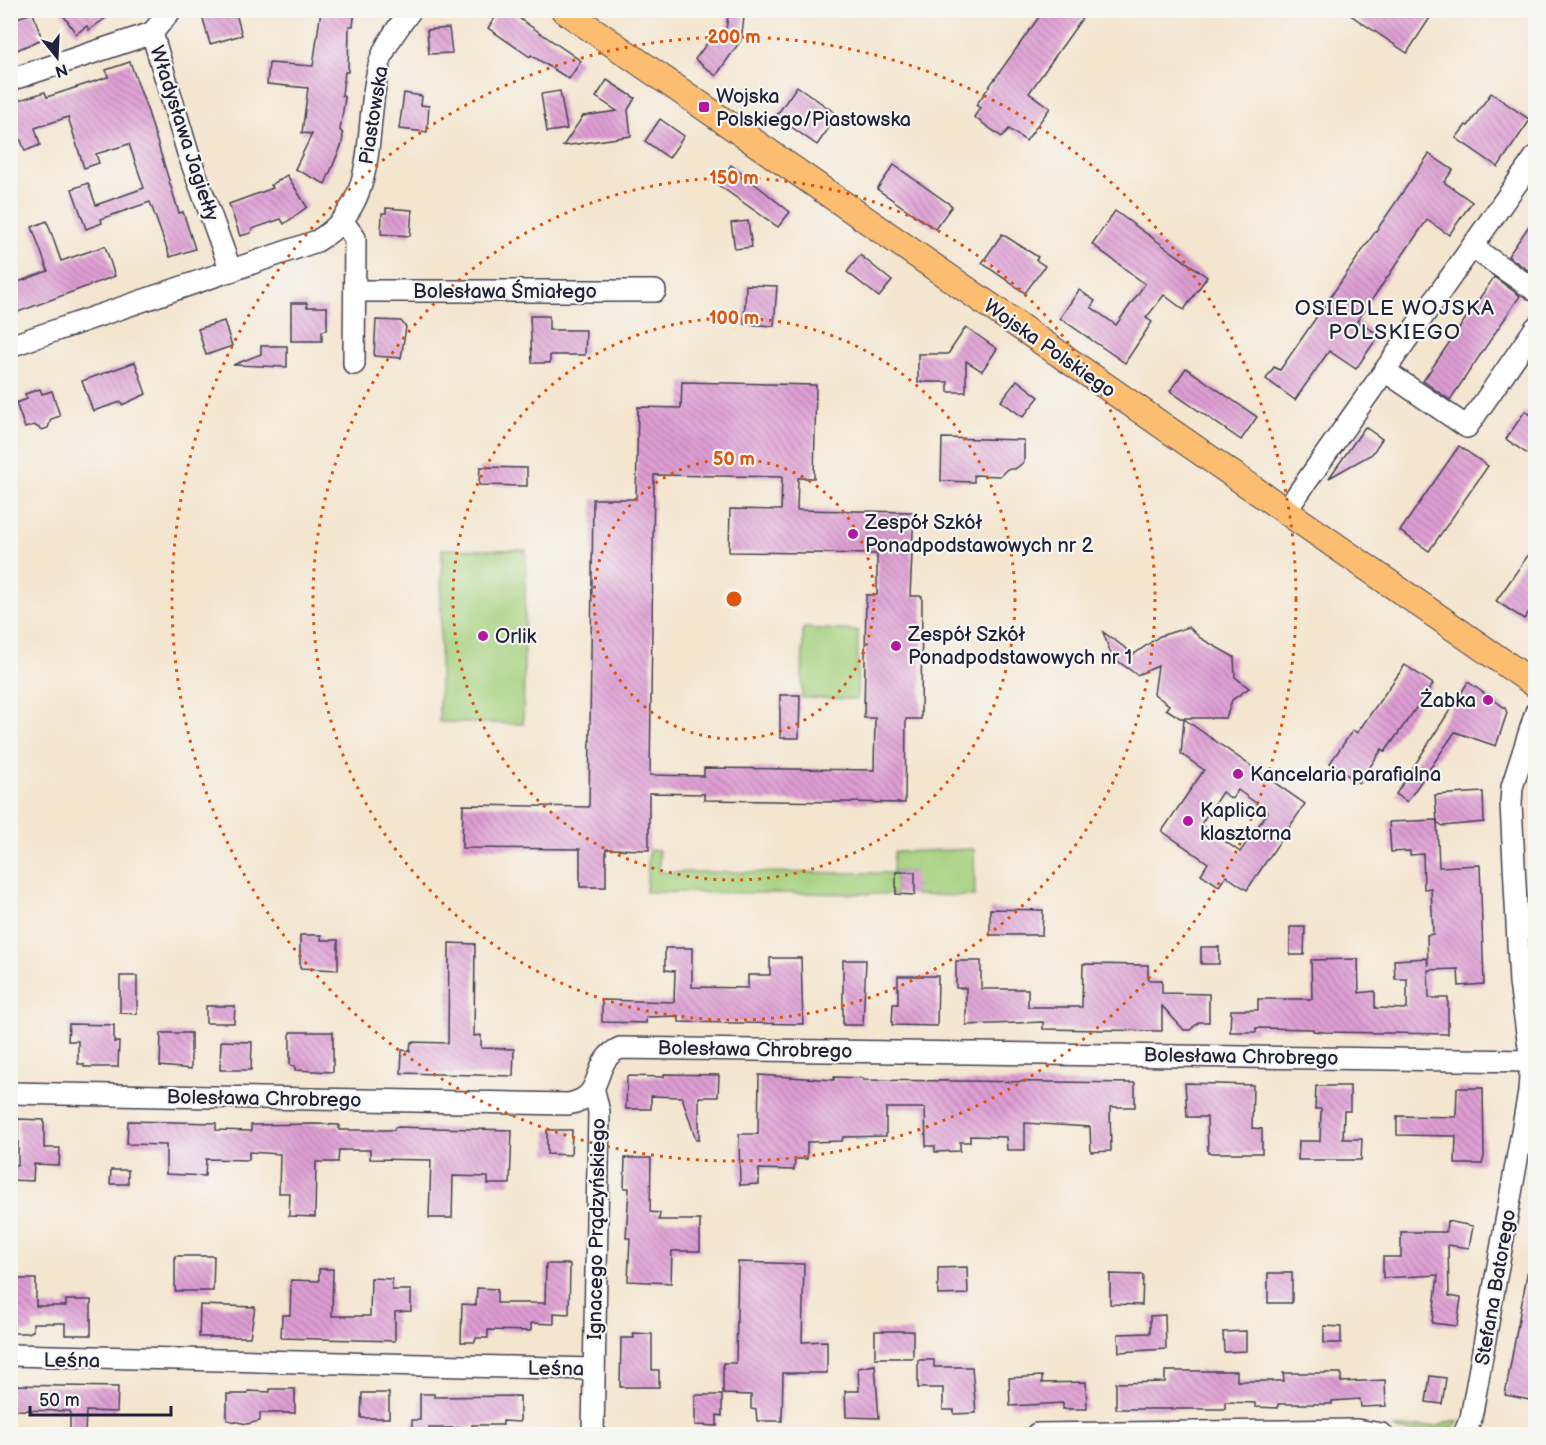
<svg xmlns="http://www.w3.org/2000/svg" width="1546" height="1445" font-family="'Balsamiq Sans',sans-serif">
<defs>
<pattern id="building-back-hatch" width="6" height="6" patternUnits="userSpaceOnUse" patternTransform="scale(1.5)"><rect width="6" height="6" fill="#de9dd3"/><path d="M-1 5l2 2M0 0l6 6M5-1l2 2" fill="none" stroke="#b480ac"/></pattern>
</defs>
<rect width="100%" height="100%" fill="#f6f6f2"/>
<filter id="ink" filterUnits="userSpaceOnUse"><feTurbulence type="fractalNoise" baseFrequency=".0167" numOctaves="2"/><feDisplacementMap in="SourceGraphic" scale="12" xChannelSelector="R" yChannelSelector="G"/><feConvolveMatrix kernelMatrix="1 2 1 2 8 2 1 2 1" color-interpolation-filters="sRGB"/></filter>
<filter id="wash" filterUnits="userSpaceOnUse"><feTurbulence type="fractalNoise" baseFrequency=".008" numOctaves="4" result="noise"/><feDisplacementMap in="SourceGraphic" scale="24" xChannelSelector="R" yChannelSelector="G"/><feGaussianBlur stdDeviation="1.35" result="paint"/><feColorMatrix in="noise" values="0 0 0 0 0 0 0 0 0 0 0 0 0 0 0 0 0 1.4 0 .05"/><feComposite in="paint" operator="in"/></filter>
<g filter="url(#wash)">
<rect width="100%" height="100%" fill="#f4e5cf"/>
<g fill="#a5d07d" stroke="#64795c" stroke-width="1.5">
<path d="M442 549 526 550 523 724 439 722Z"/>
<path d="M803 628 858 631 857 699 802 698Z"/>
<path d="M974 849 975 896 915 895 914 872H896V894L646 892 649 850H659V872L893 873 894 852Z"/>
<path d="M1452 1421H1459C1448 1436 1439 1435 1421 1432 1411 1431 1404 1433 1393 1428L1438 1426Z"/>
</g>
<g id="blocks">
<g fill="url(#building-back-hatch)" fill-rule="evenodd">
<path d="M60 10H117L89 30 87 26 76 34Z"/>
<path d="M218 10H235L242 35 210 44 202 15Z"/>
<path d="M321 10H355L353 26H349L348 72H345L342 95 345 98 340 130 343 134 342 144 325 184 295 169 312 134 302 133 308 88 267 84 269 63 313 66Z"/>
<path d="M500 10H507L581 61 569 79 531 55 530 57 488 28Z"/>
<path d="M729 10H745L741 40 716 76 695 59 714 34 724 43Z"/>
<path d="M1044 10H1088L1029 93 1050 108 1026 141 1009 129 1002 137 974 117 980 108 976 105Z"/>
<path d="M1343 10H1435L1407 53Z"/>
<path d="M33 13 42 39 10 53V20Z"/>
<path d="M449 28 452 53 429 54 427 30Z"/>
<path d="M130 62 148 112 179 213 183 212 195 249 170 257 150 202 101 219 102 223 86 229 72 189 88 183 96 205 144 188 129 144 96 154 99 163 84 168 68 117 35 128 40 145 25 151 10 112V103L45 92 47 97 108 77 106 70Z"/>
<path d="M607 80 635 98 628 110 631 136 563 146 583 116 617 111 596 97Z"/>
<path d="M797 86 838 115 817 145 776 116Z"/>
<path d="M560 91 567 129 547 132 541 94Z"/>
<path d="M404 93 422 96 421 105 429 106 427 132 399 129Z"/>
<path d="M1491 93 1530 120 1498 167 1456 138 1466 125 1468 126Z"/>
<path d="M660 119 684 136 669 158 645 141Z"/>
<path d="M1429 154 1453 170 1444 182 1472 202 1449 235 1427 220 1357 321 1379 335 1356 369 1329 351 1295 400 1266 379 1274 367 1280 370Z"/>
<path d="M731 165 790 212 778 227 717 184Z"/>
<path d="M894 165 952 206 935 229 877 189Z"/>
<path d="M287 175 307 207 284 224 281 219 252 229 251 233 240 236 229 204 273 188 271 185Z"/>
<path d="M386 208 412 210 410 236 381 234 382 213H386Z"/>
<path d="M1115 211 1207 277 1184 310 1164 295 1146 318 1152 322 1125 363 1060 318 1079 290 1095 301 1091 307 1116 325 1145 284 1092 244Z"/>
<path d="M1536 216V274L1535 275 1508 256Z"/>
<path d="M47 221 61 261 105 246 115 276 10 315V285L48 271 32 227Z"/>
<path d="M748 221 752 247 735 249 731 223Z"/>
<path d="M1002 234 1038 257 1036 260 1045 266 1025 293 982 263Z"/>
<path d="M860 255 892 281 879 297 847 272Z"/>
<path d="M1494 277 1520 296 1450 400 1423 381Z"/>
<path d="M746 285 777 286 774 326 744 324Z"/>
<path d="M291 303H307V307H327V330L322 331V341H291Z"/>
<path d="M530 316H549V330H586L585 355H550V363H532Z"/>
<path d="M376 320 401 321 406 327 401 358 374 356Z"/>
<path d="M224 321 232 346 206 355 198 329Z"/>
<path d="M966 327 997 349 982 371 966 361V392H948V382H918V354H948Z"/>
<path d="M261 346H287V367L233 365 261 354Z"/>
<path d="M135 362 146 394 122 405 121 402 93 411 82 381Z"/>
<path d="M1186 368 1257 417 1241 440 1170 391Z"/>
<path d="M1017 380 1039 397 1023 417 1001 401Z"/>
<path d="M682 382 816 385 814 478H798L797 510 914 512 910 596H922L921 719H906L905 803 704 800V794L649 793V850L606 849V887H580V849L462 848 463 805 589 807 593 499H636L638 407 681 408ZM654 475 782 477 781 510 730 509 729 552 877 554V595H866L864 718H875L874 770 704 768V776L650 775Z"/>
<path d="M40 389 42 394 52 391 60 416 51 419 48 428 42 430 34 425 25 428 16 403 27 399 25 394Z"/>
<path d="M1525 411 1536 418V460L1506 439Z"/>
<path d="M1365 427 1382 439 1372 454 1329 478Z"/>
<path d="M942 438 1024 440V462L1015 469H1007L1000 476 974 475V482L941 481Z"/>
<path d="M1459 446 1488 466 1429 551 1400 531Z"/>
<path d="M480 467 527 468V486L479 485Z"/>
<path d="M1536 544V603L1524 619 1496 601Z"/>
<path d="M1189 627 1200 638 1234 657 1235 677 1249 688 1232 700 1226 718H1180L1166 709 1169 705 1154 694 1158 666 1137 675 1112 657 1103 632 1134 654 1160 636Z"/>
<path d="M1405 665 1433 684 1385 752 1382 749 1359 783 1330 763 1353 730 1357 733Z"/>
<path d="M1468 682 1505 708 1507 713 1496 746 1455 732 1407 802 1396 794Z"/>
<path d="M780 695H800L799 738H780Z"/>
<path d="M1184 719 1305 804 1247 890 1226 876 1219 886 1201 874 1208 863 1162 831 1204 770 1181 754ZM1238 790 1268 812 1240 852 1201 824 1222 792 1232 799Z"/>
<path d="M1483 792 1484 822 1443 826 1437 822 1435 795Z"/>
<path d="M1437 820 1439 867 1480 865 1484 984 1459 986 1458 969 1428 970 1429 998H1448V1034L1325 1032 1313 1031V1029L1256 1028V1032H1230L1231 1010H1258V999H1312L1311 960 1358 959 1359 993 1375 991V1008L1407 1009V979H1395L1394 960 1427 958 1428 966 1427 935 1433 934 1431 888 1424 889 1423 854 1410 855V851L1391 852 1389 822Z"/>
<path d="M896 872H915V895L896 894Z"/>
<path d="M990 909 1043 910 1042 935H990Z"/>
<path d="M1290 927H1305L1304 955H1290Z"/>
<path d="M300 935H321V940H338V970L300 968Z"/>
<path d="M449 943 475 944 474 1036 481 1035V1048L514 1049 513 1076 401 1073 402 1050 410 1051 411 1042 448 1043Z"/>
<rect x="1201" y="947" width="18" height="17"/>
<path d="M665 948H692V987L748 988V975H770V958H801L803 1024 679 1022V1016L646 1017V1023L602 1022V1000L674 1002 675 971 665 970Z"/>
<path d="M843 960H866L863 1025H843Z"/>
<path d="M956 961H981V989H1028V1007H1082L1083 964 1148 965V980H1162V993L1209 994V1022H1199L1190 1030H1184L1162 1006V1031L1043 1029V1022L966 1025V988H956Z"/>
<path d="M120 976H137V1014L120 1013Z"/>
<path d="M898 976H938L937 1026 892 1025 893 1004H898Z"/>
<path d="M206 1006H235L234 1023H206Z"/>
<path d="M69 1024 114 1025V1042H119L118 1067H84V1064H78V1041H68Z"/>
<path d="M290 1032H333V1072L295 1070V1066L290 1065Z"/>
<path d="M161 1033H191V1069L160 1066Z"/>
<path d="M221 1041 252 1042 251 1070H220Z"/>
<path d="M664 1074 719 1075 718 1097H699V1140H696L682 1097 651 1096V1109H626L627 1076 664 1077Z"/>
<path d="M759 1075 834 1080V1077L863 1078V1080L1135 1083V1107H1110L1111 1151 1091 1152 1090 1127 1025 1123V1150H1007L1006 1137 970 1136V1142H960V1151L935 1152V1146H926L925 1108H886V1136L843 1137 842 1141 807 1142V1159H795L794 1170 759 1169V1184L740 1185 739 1134H758Z"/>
<path d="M1185 1083 1253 1085 1252 1128 1262 1129V1153H1208L1207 1117H1187Z"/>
<path d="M1316 1086H1350V1111H1344L1343 1139H1362L1361 1160H1298L1299 1141H1320L1321 1109H1315Z"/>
<path d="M1457 1088H1483L1484 1157 1482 1164H1455L1456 1136 1397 1135V1116L1456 1117Z"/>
<path d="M18 1119 44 1120V1148H60L59 1165 34 1164 33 1181 10 1180V1165H18Z"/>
<path d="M128 1121 216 1123V1130L251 1131V1125L315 1124 339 1125V1130H394L395 1127 512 1130 510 1184H488V1177L453 1176 452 1218H429L431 1160 370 1159V1150H339L338 1162H316L315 1217 289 1216 290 1193H279L280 1154 249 1152V1160L206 1159 205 1176 166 1174V1145L127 1144Z"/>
<path d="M547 1130H572L571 1155 547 1154Z"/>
<path d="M625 1158H651L650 1212 660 1213 659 1220H700V1251H672L671 1283 628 1281 630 1238H626L629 1188H624Z"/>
<path d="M111 1170H128V1184H110Z"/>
<path d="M1447 1221 1473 1226 1469 1248 1448 1245 1449 1296 1461 1298 1457 1326 1432 1323 1438 1275 1383 1278V1257H1401V1232H1446Z"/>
<path d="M175 1256H214L213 1291H175Z"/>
<path d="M738 1262 804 1264 802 1342 827 1341V1373H783L782 1421H757L756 1410 751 1409V1395L723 1394V1363H736Z"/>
<path d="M546 1264H570L569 1314 554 1313V1324L531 1323V1331L488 1330V1338H476L475 1342H461L462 1304 476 1305 477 1288 497 1289V1303H545Z"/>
<path d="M967 1267 968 1294 938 1295V1268Z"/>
<path d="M319 1269H333L332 1316H370L371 1278 392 1279V1290H411V1311L395 1312V1341L281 1338 282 1315H290L291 1280 319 1281Z"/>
<path d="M1528 1269 1536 1270V1372L1530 1400 1505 1395Z"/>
<rect x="1268" y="1273" width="24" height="30"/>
<path d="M1110 1274 1143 1275 1142 1305 1110 1304Z"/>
<path d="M14 1279H36V1306H66V1300H91V1335H65V1323H33V1331L28 1333H10Z"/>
<path d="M200 1305 255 1307 250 1337H199Z"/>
<path d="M1165 1315 1166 1349 1119 1352 1118 1334 1150 1333V1316Z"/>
<path d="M1324 1326 1341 1327V1343H1324Z"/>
<rect x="875" y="1331" width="38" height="27"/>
<path d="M1246 1331V1351L1224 1352 1223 1332Z"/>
<path d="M633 1333 652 1334V1370H659V1387H620L621 1338H634Z"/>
<path d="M918 1360H934V1367H972L976 1413 954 1414V1410H943V1388H918Z"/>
<path d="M875 1365 879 1418 846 1417 845 1391H859L858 1368Z"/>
<path d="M1165 1371H1237V1381H1284L1283 1373H1341V1382L1385 1380 1386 1406 1361 1407 1360 1399 1332 1401V1404H1278V1408L1255 1407V1403L1225 1402V1409H1116V1383L1165 1382Z"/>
<path d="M1042 1376V1383L1086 1382 1087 1409H1063V1403L1010 1406 1009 1378Z"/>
<path d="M1430 1376 1446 1378 1442 1404 1426 1402Z"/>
<path d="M10 1385 118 1387 117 1412 86 1411 85 1434H70V1411L10 1410Z"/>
<path d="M270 1389H295V1413H260V1421L247 1424 227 1420V1394H248V1391L270 1392Z"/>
<path d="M362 1393H389V1418H361Z"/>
<path d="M420 1394H434V1397L520 1396V1422L503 1421V1425H472V1428H429V1434H412V1420H420Z"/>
<path d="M695 1395H722V1416L717 1415V1426L695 1425Z"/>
</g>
</g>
</g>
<g filter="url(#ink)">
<use href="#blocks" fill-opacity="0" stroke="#423f51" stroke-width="1.5"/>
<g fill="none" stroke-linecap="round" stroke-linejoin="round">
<defs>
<g id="minor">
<path d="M152 33 188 153 231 271"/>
<path d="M152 33 171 10"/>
<path d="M10 80 152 33"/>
<path d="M343 222 355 238 354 364"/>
<path d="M1472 247 1536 291"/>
<path d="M355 291H655"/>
<path d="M10 346 317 241C383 203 362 124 380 62 385 44 400 25 411 10"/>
<path d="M1385 371 1467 427 1536 327"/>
<path d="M1285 512 1536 156"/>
<path d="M10 1093 568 1104C608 1097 589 1062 620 1048L1531 1061"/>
<path d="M10 1355 594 1369"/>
<path d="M593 1434 599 1112 594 1091"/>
<path d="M1037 1434 1357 1430 1382 1434"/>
<path d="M1464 1434 1471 1418 1529 1092 1531 1061 1520 983 1511 804 1512 787 1536 712"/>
</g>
<path id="major" d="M564 10 1536 685"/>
</defs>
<use href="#minor" stroke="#423f51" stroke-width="24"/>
<use href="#major" stroke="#423f51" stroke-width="28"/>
<use href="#minor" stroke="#fff" stroke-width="21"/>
<use href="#major" stroke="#fcbd6f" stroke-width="26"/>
</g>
</g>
<g fill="none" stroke="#de560e" stroke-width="3" stroke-dasharray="3 6">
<circle cx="734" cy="599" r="140"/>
<circle cx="734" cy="599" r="281"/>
<circle cx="734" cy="599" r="421"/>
<circle cx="734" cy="599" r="562"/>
</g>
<g fill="#b5179e" stroke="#f6f6f2" stroke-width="2">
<rect x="698" y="101" width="12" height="12" rx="3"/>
<circle cx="853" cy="534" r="6"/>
<circle cx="483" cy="636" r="6"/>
<circle cx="896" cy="646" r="6"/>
<circle cx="1488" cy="700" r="6"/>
<circle cx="1238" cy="774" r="6"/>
<circle cx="1188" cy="821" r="6"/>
</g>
<g text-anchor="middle" stroke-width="4.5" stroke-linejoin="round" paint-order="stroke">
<g font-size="20" fill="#22223b" stroke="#f6f6f2" text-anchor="start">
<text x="716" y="103">Wojska<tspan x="716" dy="23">Polskiego/Piastowska</tspan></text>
<text x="865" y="529">Zespół Szkół<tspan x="865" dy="23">Ponadpodstawowych nr 2</tspan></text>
<text x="908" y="641">Zespół Szkół<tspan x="908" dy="23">Ponadpodstawowych nr 1</tspan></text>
<text x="495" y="643">Orlik</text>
<text x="1476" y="707" text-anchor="end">Żabka</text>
<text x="1250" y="781">Kancelaria parafialna</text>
<text x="1200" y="817">Kaplica<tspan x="1200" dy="23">klasztorna</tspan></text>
</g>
<g font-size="20" fill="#22223b" stroke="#f6f6f2">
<text transform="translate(373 115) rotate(-81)" y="7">Piastowska</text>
<text transform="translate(185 133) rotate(72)" y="7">Władysława Jagiełły</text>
<text x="505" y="298">Bolesława Śmiałego</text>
<text transform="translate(1050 348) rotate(35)" y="7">Wojska Polskiego</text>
<text transform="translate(755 1049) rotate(1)" y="7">Bolesława Chrobrego</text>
<text transform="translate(1241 1056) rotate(1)" y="7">Bolesława Chrobrego</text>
<text transform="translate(264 1098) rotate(1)" y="7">Bolesława Chrobrego</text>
<text transform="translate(596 1229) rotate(-89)" y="7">Ignacego Prądzyńskiego</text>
<text transform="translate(1495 1287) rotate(-80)" y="7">Stefana Batorego</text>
<text transform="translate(72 1360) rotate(1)" y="7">Leśna</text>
<text transform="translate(556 1368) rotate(1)" y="7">Leśna</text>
</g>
<g font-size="21" letter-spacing="1.5" fill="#22223b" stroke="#f6f6f2">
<text x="1395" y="315">OSIEDLE WOJSKA<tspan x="1395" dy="24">POLSKIEGO</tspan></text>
</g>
</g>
<circle cx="734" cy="599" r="9" fill="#de560e" stroke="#f6f6f2" stroke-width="3"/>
<g font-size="18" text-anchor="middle" font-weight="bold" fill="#de560e" stroke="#f6f6f2" stroke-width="4.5" stroke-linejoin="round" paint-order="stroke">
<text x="734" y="43">200 m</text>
<text x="734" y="184">150 m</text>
<text x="734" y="324">100 m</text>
<text x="734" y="465">50 m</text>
</g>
<rect width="1546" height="1445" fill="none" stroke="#f6f6f2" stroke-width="36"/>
<g transform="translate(57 57) rotate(162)" stroke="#f6f6f2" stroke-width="4.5" paint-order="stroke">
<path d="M0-4.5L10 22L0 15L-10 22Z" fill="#22223b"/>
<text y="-9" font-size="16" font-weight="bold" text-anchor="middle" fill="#22223b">N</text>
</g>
<path d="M30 1406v9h141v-9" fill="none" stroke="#22223b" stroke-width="3"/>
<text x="39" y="1406" font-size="18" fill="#22223b" stroke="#f6f6f2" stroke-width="4.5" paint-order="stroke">50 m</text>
</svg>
